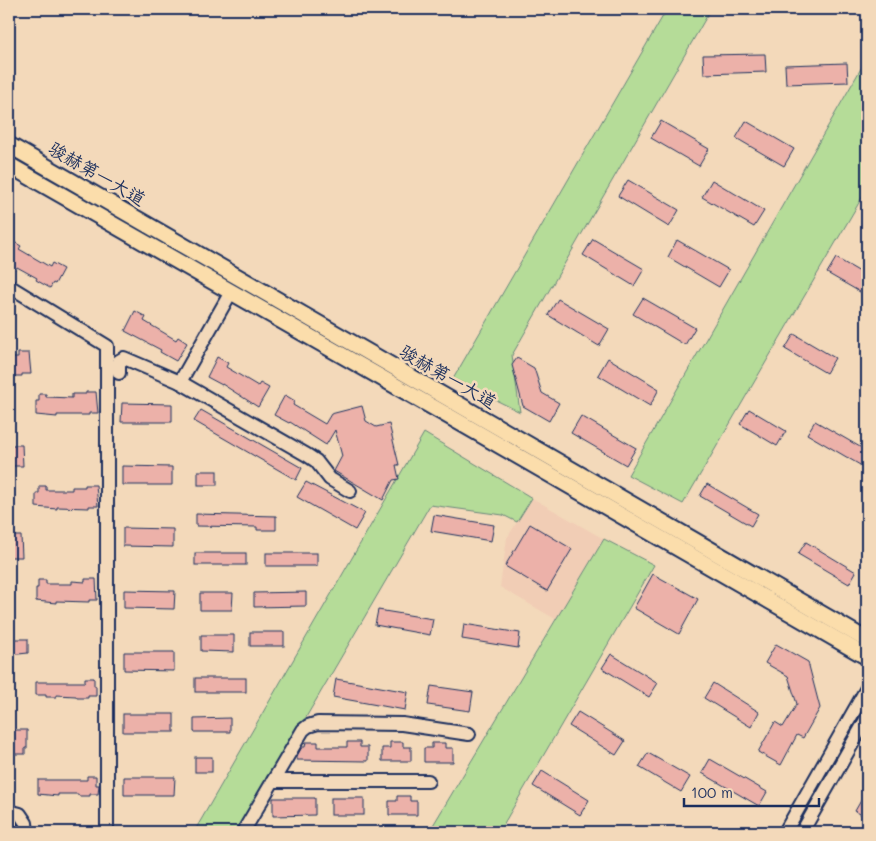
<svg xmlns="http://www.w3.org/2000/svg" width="876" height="841" font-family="Mali,'LXGW WenKai TC',sans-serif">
<rect width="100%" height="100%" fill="#f3d9ba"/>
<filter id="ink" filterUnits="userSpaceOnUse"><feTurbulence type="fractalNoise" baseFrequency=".02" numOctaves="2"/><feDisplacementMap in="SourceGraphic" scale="10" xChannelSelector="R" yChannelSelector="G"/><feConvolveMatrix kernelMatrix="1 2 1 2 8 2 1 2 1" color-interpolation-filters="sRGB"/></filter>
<g filter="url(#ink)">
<path fill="#f1cdb5" d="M532 498 604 539 557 620 500 587 507 538Z"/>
<g fill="#b5dc98" stroke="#68867b">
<path d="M667 9H711L512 355 520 412 453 379Z"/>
<path d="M867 58V189L683 504 628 475Z"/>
<path d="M424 433 532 498 517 522 503 515 430 505 239 832H194Z"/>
<path d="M604 539 654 565 499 832H429Z"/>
</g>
<g fill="#ecb1a9" stroke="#1b2f5e">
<path d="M765 54 766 72 704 74 703 55Z"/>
<path d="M847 63 848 82 786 84 785 65Z"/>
<path d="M661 121 709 149 699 166 651 138Z"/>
<path d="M746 121 794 149 784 166 736 138Z"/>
<path d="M628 180 679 210 669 227 618 196Z"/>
<path d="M712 180 764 211 754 227 702 197Z"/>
<path d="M9 239 21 246 19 249 50 267 52 263 63 269 55 284 53 283 50 288 36 280 37 278 17 267 16 269 9 265Z"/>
<path d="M593 239 644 269 634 286 583 255Z"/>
<path d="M677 240 729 270 719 287 668 257Z"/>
<path d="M836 258 867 276V296L827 273Z"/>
<path d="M643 298 695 328 685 345 633 314Z"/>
<path d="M558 299 609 329 599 346 548 315Z"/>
<path d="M135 311 146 317 144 321 176 340 178 337 187 343 176 361 160 352 161 350 125 331Z"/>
<path d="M794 334 835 358 826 373 785 349Z"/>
<path d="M18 353H29L31 374H22V376H9V358H18Z"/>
<path d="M217 357 228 363 226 367 258 386 260 383 269 388 258 407 222 384V385L207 377Z"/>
<path d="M517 358 534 368 542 393 559 403 549 421 523 406 512 365Z"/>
<path d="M608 358 659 389 650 406 598 375Z"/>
<path d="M86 392H96L98 413H89V415H57V417L36 415V401H39V394H46V397L72 398V394H86Z"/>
<path d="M285 395 295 401 293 405 325 424 331 414 362 406 366 421 376 427 389 424 399 465H396L399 479 393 480 383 500 334 471 342 456 335 430 326 445 290 422 289 423 274 415Z"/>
<path d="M122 403 172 404V422H121Z"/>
<path d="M749 409 786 431 777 446 740 424Z"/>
<path d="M201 410 302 468 296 480 194 421Z"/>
<path d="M581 416 636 448 626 465 571 433Z"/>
<path d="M815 421 867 451V469L807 434Z"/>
<path d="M11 445H22L23 466H9V451H11Z"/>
<path d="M122 466 172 467V485H122Z"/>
<rect x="198" y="471" width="19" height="14"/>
<path d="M306 482 365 513 355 530 297 497Z"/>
<path d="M707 484 758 514 751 526 700 496Z"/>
<path d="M85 485H96L98 506H89V508L57 507V509L36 507V493H39V486H46V490H72V487H85Z"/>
<path d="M196 514 276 516V530H257V527L196 526Z"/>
<path d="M434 515 494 525 491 541 431 531Z"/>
<path d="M530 524 572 549 547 591 505 566Z"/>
<path d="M123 528 173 529V547L123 546Z"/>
<path d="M10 536H21L22 557H9Z"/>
<path d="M806 542 856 572 849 584 798 554Z"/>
<rect x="195" y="553" width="51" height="12"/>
<rect x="266" y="553" width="51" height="13"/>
<path d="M653 574 698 599 679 634 634 608Z"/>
<path d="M85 579H96L97 600H89V602L56 601V603L36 601V588H38V580H46V584H72V581L85 582Z"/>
<path d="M124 590 175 591 174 609 124 608Z"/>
<path d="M306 592V606L254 607V593Z"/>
<path d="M200 593H233L232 610H200Z"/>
<path d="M378 610 433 619 430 635 375 625Z"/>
<path d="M464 624 520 633 518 648 462 639Z"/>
<rect x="250" y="632" width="34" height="14"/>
<path d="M201 635H234V652L201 651Z"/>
<path d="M9 639H28V653L9 655Z"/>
<path d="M776 644 808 662 820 708 803 738 797 735 781 765 758 752 775 722 783 727 797 704 788 676 765 663Z"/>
<path d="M124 652H174V671L124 670Z"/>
<path d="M611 654 658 683 649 697 602 668Z"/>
<path d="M85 678H94V686H96V696H88V698H77L76 696 56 695V697H46V695H36V682H85Z"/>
<rect x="195" y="678" width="51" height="14"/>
<path d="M336 679 408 692 405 710 333 697Z"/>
<path d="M713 683 759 712 751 727 704 698Z"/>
<path d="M431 686 473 692 470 711 428 705Z"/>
<path d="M578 712 625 741 616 755 569 726Z"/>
<rect x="123" y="714" width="51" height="18"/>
<path d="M230 718V732H194V719Z"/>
<path d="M13 730H27V748H25V754H9V738H13Z"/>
<path d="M306 742H318V747H347V742H360V747H368V761L297 760V756L302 747H305Z"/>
<path d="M390 742H403V747H411V761H382V748H390Z"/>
<path d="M432 743H445V748H453V762H424V748H432Z"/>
<path d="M648 753 690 777 681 792 639 767Z"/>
<rect x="195" y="757" width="17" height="15"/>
<path d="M710 759 767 792 759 806 702 773Z"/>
<path d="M542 771 589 800 580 815 533 786Z"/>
<path d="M87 776H96V785H99L98 794H90V796H79L78 794H58V796L38 794V780H87Z"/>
<path d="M124 777H175L174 795H124Z"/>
<path d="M867 790V818L855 811Z"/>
<path d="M397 796H410V801H417V815H389V801H397Z"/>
<path d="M273 798H315V815L273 816Z"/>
<rect x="331" y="798" width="33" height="17"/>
<path d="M9 824H17L19 832H9Z"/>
</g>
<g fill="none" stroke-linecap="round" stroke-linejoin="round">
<defs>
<g id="minor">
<path d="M9 286 107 346V832"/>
<path d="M119 373V361L124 358 180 382 231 292"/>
<path d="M180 382 307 455 316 461 330 479 350 491"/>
<path d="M273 781H428"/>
<path d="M9 811 20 814 26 823 27 832"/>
<path d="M243 832 303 730 308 726 318 723 402 724 469 734"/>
<path d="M785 832 867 688"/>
<path d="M802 832 867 718"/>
</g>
<g id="major">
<path d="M9 145 867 640"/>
<path d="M9 165 445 414 867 657"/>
</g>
</defs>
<use href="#minor" stroke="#1b2f5e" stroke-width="16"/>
<use href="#major" stroke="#1b2f5e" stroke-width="19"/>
<use href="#minor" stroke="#f3d9ba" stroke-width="12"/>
<use href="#major" stroke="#fbddab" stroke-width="15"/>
</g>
</g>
<g text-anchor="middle" stroke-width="5" stroke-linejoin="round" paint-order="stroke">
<g font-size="18" fill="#1b2f5e" stroke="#f3d9ba">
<text transform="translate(97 174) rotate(30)" y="6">骏赫第一大道</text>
<text transform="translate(448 377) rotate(30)" y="6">骏赫第一大道</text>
</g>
</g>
<rect width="876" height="841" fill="none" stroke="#f3d9ba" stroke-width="30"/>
<rect x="15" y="15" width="846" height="811" fill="none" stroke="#1b2f5e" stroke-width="2" filter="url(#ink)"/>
<path d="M684 798v8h135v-8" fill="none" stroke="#1b2f5e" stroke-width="2.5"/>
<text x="691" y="798" font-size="15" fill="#1b2f5e" stroke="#f3d9ba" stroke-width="4" paint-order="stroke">100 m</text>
</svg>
